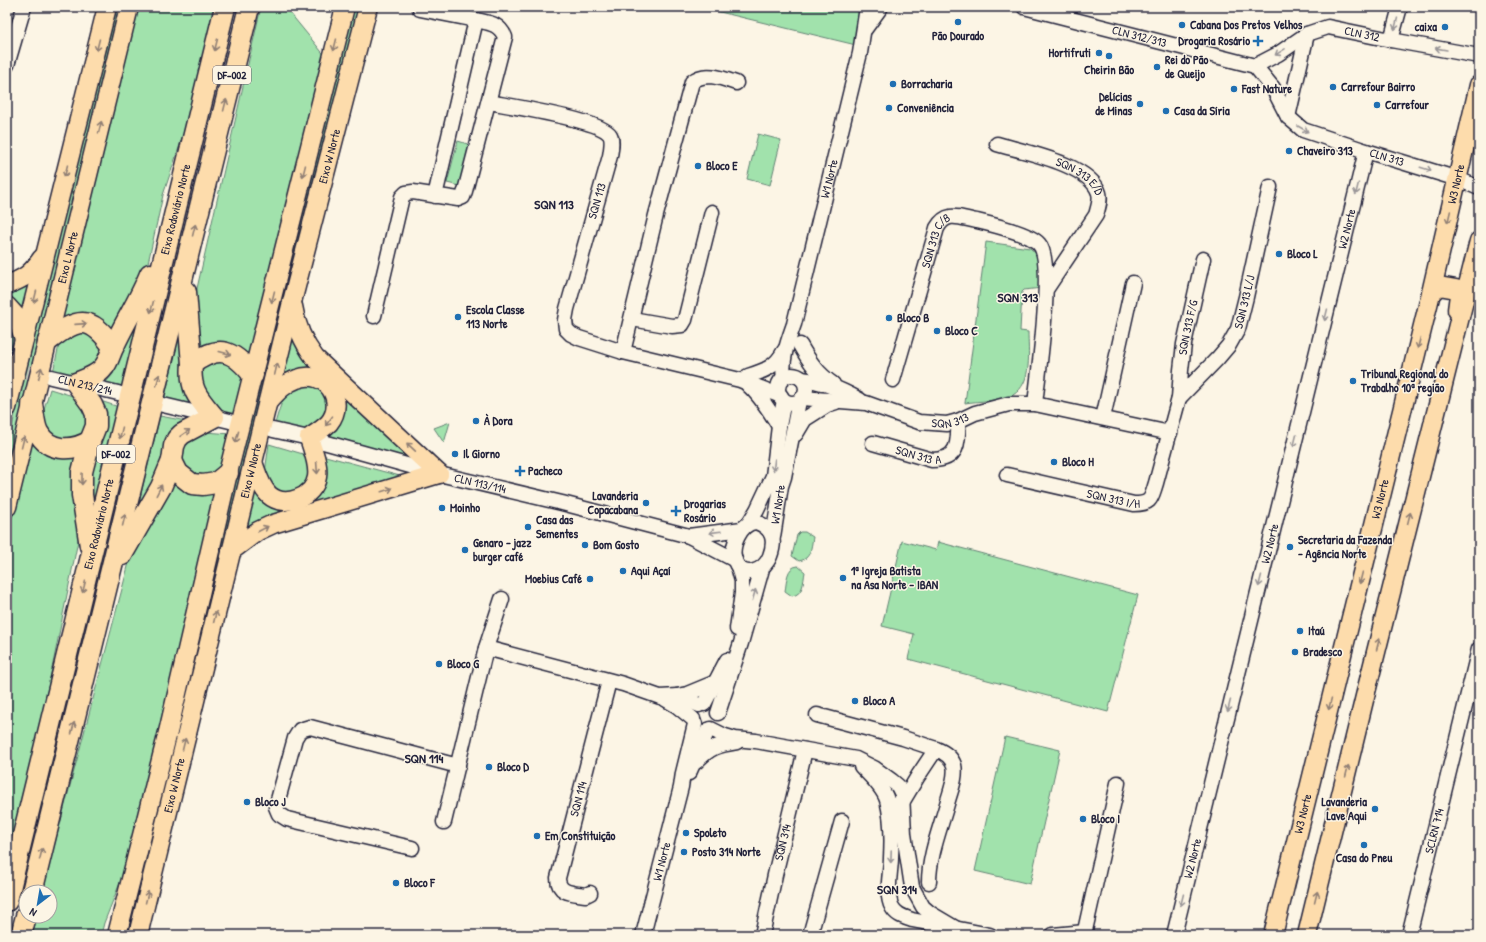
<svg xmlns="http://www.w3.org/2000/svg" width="1486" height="942" font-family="'Patrick Hand',sans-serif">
<rect width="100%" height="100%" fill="#fcf5e5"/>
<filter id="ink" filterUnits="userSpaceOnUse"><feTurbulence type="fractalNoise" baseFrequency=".025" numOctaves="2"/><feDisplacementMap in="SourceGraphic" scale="8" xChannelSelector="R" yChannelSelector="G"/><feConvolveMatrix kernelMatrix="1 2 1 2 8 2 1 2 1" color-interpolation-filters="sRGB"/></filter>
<g filter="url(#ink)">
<g fill="#a1e2ac" stroke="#628274">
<path d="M114 7H124L7 484V447Z"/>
<path d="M136 7H218L195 100 163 195 146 272 128 314 108 333 56 332Z"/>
<path d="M261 7H291L290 13 326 57 249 361 201 353 193 306Z"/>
<path d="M352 7H360L135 935H120L179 710Z"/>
<path d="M699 7H862L856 45Z"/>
<path d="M758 134 781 140 770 185 747 179Z"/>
<path d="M458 141 474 146 464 187 447 183Z"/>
<path d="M986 242 1030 248 1040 257 1042 288 1024 290 1022 292 1020 331 1028 332C1028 351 1033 383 1013 395 1003 401 977 401 965 403Z"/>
<path d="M40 266 25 326 7 301V289Z"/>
<path d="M147 302 123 391 98 385 107 381 113 374 122 350Z"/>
<path d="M7 312 14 337 7 361Z"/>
<path d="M184 314 204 411 164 401Z"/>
<path d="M292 328 417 461 321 439 332 385 282 382Z"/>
<path d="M85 331 96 334 107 353 77 379 53 372 59 345 64 338Z"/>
<path d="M223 357 242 370 244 383 234 419 218 410 206 399 200 368Z"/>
<path d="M319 385 332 408 311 432 274 427C278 414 282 392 297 386 303 384 313 386 319 385Z"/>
<path d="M50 389 76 397 90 415 85 438 57 442 43 426 44 409Z"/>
<path d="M94 399 119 407 93 512 90 498Z"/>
<path d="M160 416 197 423 134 522Z"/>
<path d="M450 422 444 443 434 428Z"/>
<path d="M33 427 78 451 82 521 36 747 7 868V538Z"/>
<path d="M205 432 232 434 222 469 205 480 179 467C182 443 184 443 205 432Z"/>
<path d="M269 444 303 454 310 464 314 473 293 497 271 490 265 472Z"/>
<path d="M318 454 411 479 241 540 255 479 299 506Z"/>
<path d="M174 474 221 485 127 865 104 923 101 935H31L36 916H50V892H42L131 555Z"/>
<path d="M800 532H805L813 537C811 548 811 559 799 561L792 556 797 535Z"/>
<path d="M902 541 936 550 938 542 1138 595 1108 712 908 659 914 634 882 626Z"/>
<path d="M798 566 805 572C803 582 804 594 792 596L785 591C787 581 786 567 798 566Z"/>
<path d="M1005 737 1060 750 1030 884 975 871Z"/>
</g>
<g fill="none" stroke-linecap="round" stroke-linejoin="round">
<path stroke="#d0cbc3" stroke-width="14" stroke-dasharray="14 7" stroke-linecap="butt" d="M7 367 49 377"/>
<defs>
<g id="minor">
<path id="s1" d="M1024 7 1255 66"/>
<path d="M420 9 476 20"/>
<path d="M865 29 881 7"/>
<path d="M1391 40 1400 7"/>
<path d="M7 65 24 7"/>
<path id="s2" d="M1255 66 1273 88 1288 117 1303 130 1366 151 1458 179 1479 188"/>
<path id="s3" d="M1255 66 1278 54 1307 34 1328 27 1391 40 1479 56"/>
<path d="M489 102C509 106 601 120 610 135 613 140 611 150 610 156L567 309 565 320 566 329 571 334 579 338 623 352 740 380 781 396"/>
<path d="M1288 117 1307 34"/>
<path id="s4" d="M997 144C1024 152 1090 164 1099 193 1101 200 1098 208 1096 215L1047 288"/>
<path d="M374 316 402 197 406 193 413 192 458 199 463 197 465 191 505 37C499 23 489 23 476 20L435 196"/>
<path d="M632 319 672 326 682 325 685 320 712 212"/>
<path d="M800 345C809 361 818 374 833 384"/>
<path d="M623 352 656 215 692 82C704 71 722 78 736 83"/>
<circle cx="792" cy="389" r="14"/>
<path d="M748 376C764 371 776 367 784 351"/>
<path id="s5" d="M51 377 118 393"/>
<path id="s6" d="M784 378C781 359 788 341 794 324L860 53 867 7"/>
<path d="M802 379C823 381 842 390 860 400"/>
<path id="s7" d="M893 380 937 228C947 210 960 218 977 221 990 224 1031 234 1039 244 1055 261 1038 376 1035 404"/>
<path d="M748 385C761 396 770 412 779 426"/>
<path id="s8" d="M802 398 866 403 919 422 947 424 958 421 975 413 1009 404H1035L1170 433"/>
<path id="s9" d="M1179 398 1218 358 1229 345 1238 329 1246 297 1270 187"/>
<path d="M163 405 230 421"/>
<path d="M1103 418 1133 283"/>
<path id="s10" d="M273 430 309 438 439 474 562 503 689 536 735 560"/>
<path d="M796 434 805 419 827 405 836 402"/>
<path id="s11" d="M873 443 932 460C958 460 959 443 958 421"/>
<path id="s12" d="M1007 475 1134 504C1152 504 1151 498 1156 483L1179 398 1181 370 1184 344 1203 259"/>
<path d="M756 522C773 528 776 540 770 556 764 572 742 580 735 561 730 547 740 523 756 522Z"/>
<path d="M749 523 757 510 773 476 779 426 784 400"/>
<path d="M689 536 742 529"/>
<path id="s13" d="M773 537 781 486 784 477 799 401"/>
<path d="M737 629 742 593V581L738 566"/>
<path d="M486 648 623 684 660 697 677 696 699 705"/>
<path d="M677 696 687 694 716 682"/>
<path d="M665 699 677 706 693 719"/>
<path d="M704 704 727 660"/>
<path d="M718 713 741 643 762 569"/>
<path d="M817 715 903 738 936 749"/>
<path d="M711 729 725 736 735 739 756 741 856 759 874 768 892 781 898 786 902 794 904 834 912 887 923 907 930 913 957 929"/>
<path d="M696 762C710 747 718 745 737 742"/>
<path d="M861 766C870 776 883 787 887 800 892 818 892 840 891 858 891 872 885 895 892 907 896 915 904 917 912 920L990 935"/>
<path d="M689 773 708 730"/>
<path d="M899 803 903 801 918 776 936 749C944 752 951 756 954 765 957 777 950 792 947 804 940 829 929 856 929 882"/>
<path d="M444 822 486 648 502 599"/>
<path d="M412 848 287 819 279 814 276 807 295 738 300 730 310 727 458 766"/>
<path id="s14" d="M590 893 586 895C573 893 558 894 558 878L609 681"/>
<path id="s15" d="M643 935 681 787 683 773 695 724"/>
<path id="s16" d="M762 935 775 875 805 750"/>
<path d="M810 935 842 821"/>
<path d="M1053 935 1085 932"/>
<path d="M1084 935 1118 783"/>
<path id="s17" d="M1174 935 1366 151"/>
<path id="s18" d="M1409 935 1479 649"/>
</g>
<g id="major">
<path d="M7 285C25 278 31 274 42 258"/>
<path d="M1431 293 1439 286 1456 289 1459 295 1457 310"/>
<path d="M7 306 17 317 24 339"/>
<path d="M293 306C296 327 303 342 315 358L439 474"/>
<path d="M7 408 107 7"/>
<path d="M253 462C257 473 260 486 269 495 285 509 314 497 317 477 319 464 313 451 309 438 315 434 323 429 329 423 347 401 326 368 297 379 285 383 277 392 268 402"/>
<path id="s19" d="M7 507 129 7"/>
<path d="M231 551 258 531 273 524 439 474"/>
<path d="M117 935 169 728 228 473 345 7"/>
<path id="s20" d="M138 935 292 302 368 7"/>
<path id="s21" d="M1273 935 1431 293 1479 85"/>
<path d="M1307 935 1366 692 1479 241"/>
</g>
<g id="highway">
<path d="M48 341C77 318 90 314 113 347"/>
<path d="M192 364C219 344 233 350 253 375"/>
<path d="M32 404C34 413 34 424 38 432 49 453 73 451 90 441"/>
<path d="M172 461 178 473 192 484 203 485 216 483 228 473"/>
<path d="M90 546 82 495V472L90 441 96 426V414L92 405 76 383C86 379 97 376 103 368 109 362 110 353 114 346 125 322 140 299 150 274"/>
<path d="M122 555 161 487 172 461 174 446 177 439 182 434 214 417C199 399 189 390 192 364L186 292"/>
<path d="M32 892 249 7"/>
<path id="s22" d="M7 901 225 7"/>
<path d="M21 935 26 916"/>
</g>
</defs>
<use href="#minor" stroke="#22223b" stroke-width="17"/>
<use href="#major" stroke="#22223b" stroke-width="21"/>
<use href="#highway" stroke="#22223b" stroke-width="23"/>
<use href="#minor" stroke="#fcf5e5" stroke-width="14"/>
<use href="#major" stroke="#fddcac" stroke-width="18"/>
<use href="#highway" stroke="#fddcac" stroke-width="20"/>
</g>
<defs><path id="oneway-shaft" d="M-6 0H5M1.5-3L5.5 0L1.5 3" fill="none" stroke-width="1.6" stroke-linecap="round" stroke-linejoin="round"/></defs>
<g stroke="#9a9698">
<use href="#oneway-shaft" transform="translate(1396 24) rotate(104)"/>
<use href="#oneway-shaft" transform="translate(1441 49) rotate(-170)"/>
<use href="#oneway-shaft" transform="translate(1280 52) rotate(148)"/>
<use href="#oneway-shaft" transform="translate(1303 129) rotate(30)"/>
<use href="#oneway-shaft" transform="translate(1426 169) rotate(17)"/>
<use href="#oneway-shaft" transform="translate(1357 189) rotate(104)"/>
<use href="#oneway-shaft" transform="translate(1326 315) rotate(104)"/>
<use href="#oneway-shaft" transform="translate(1295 441) rotate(104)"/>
<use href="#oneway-shaft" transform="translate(774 465) rotate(97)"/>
<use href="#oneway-shaft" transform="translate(715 532) rotate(173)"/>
<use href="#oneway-shaft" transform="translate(1260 581) rotate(104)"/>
<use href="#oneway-shaft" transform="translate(754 595) rotate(-74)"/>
<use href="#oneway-shaft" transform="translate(1229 706) rotate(104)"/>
<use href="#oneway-shaft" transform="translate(891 857) rotate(92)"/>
<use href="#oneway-shaft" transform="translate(1182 900) rotate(104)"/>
</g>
<g stroke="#907f74">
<use href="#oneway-shaft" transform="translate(98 45) rotate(104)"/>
<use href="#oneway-shaft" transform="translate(216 45) rotate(104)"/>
<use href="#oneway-shaft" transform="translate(335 45) rotate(104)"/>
<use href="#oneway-shaft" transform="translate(225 105) rotate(-76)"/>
<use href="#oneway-shaft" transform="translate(100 127) rotate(-76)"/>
<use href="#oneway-shaft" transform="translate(66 171) rotate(104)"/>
<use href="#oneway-shaft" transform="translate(304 171) rotate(104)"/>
<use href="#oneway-shaft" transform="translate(1449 217) rotate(103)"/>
<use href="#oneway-shaft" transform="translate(194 230) rotate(-76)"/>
<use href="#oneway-shaft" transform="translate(35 297) rotate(104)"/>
<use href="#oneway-shaft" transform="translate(273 297) rotate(104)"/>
<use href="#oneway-shaft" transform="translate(152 307) rotate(104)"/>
<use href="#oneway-shaft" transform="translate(81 324) rotate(-4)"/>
<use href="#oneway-shaft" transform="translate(1419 343) rotate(104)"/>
<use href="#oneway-shaft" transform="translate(225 353) rotate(15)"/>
<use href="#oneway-shaft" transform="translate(276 369) rotate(-77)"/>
<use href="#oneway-shaft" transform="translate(40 373) rotate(-76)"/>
<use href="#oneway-shaft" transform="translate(158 380) rotate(-76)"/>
<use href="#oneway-shaft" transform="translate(329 421) rotate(126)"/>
<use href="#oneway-shaft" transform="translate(121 433) rotate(104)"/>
<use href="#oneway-shaft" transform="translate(185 433) rotate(-35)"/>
<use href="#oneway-shaft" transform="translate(237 437) rotate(105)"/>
<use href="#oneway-shaft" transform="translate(23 442) rotate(-76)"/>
<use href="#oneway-shaft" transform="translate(411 447) rotate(-137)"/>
<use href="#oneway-shaft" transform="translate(317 468) rotate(86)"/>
<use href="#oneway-shaft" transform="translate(82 479) rotate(91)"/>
<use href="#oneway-shaft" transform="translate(159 490) rotate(-63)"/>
<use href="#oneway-shaft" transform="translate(387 490) rotate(-17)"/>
<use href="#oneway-shaft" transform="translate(1409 518) rotate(-76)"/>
<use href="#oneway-shaft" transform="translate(124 520) rotate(-76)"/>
<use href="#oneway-shaft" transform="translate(263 529) rotate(-28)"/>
<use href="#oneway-shaft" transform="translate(1361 578) rotate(104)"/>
<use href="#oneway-shaft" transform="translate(84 587) rotate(104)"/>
<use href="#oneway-shaft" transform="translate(215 617) rotate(-76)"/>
<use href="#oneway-shaft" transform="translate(1378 644) rotate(-76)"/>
<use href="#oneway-shaft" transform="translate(1330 704) rotate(104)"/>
<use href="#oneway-shaft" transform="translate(73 728) rotate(-76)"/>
<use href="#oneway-shaft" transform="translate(184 744) rotate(-76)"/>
<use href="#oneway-shaft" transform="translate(1347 771) rotate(-76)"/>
<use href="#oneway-shaft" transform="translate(41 854) rotate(-76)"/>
<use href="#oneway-shaft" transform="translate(147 897) rotate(-76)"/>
<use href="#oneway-shaft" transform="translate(1316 897) rotate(-76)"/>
</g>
</g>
<g fill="#1f6fb2" stroke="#fcf5e5" stroke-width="1.5">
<circle cx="958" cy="22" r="4"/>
<circle cx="1182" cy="25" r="4"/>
<circle cx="1445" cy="27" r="4"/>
<path d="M1256 35h4v4h4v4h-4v4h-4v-4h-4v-4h4z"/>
<circle cx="1099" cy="53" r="4"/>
<circle cx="1109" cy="56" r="4"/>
<circle cx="1157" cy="67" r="4"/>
<circle cx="893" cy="84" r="4"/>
<circle cx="1333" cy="87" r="4"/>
<circle cx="1234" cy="89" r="4"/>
<circle cx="1140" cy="104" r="4"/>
<circle cx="1377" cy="105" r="4"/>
<circle cx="889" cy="108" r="4"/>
<circle cx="1166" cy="111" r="4"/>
<circle cx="1289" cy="151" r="4"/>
<circle cx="698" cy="166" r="4"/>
<circle cx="1279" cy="254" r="4"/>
<circle cx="458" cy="317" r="4"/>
<circle cx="889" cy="318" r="4"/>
<circle cx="937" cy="331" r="4"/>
<circle cx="1353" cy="381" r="4"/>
<circle cx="476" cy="421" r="4"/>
<circle cx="455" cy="454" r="4"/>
<circle cx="1054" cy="462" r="4"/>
<path d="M518 465h4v4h4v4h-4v4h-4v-4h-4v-4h4z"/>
<circle cx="646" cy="503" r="4"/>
<circle cx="442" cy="508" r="4"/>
<path d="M674 505h4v4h4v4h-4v4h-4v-4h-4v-4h4z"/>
<circle cx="528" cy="527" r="4"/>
<circle cx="585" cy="545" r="4"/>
<circle cx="1290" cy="547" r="4"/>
<circle cx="465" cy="550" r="4"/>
<circle cx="623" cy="571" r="4"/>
<circle cx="843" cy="578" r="4"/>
<circle cx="590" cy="579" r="4"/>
<circle cx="1300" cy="631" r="4"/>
<circle cx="1295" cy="652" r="4"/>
<circle cx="439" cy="664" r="4"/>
<circle cx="855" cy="701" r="4"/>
<circle cx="489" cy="767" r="4"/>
<circle cx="247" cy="802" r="4"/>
<circle cx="1375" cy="809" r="4"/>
<circle cx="1083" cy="819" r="4"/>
<circle cx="686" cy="833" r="4"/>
<circle cx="537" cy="836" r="4"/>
<circle cx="1364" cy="845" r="4"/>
<circle cx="684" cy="852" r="4"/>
<circle cx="396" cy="883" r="4"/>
</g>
<g text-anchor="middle" stroke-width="3" stroke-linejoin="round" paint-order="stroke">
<g fill="#fcf5e5" stroke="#63616e" stroke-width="1">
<rect x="213" y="66" width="38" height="18" rx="3"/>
<rect x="97" y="445" width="38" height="18" rx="3"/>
</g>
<g font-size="11" font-weight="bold" fill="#22223b">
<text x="232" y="79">DF-002</text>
<text x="116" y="458">DF-002</text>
</g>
<g font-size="12" font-weight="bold" fill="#22223b" stroke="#fcf5e5" text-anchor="start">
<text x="1190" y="29">Cabana Dos Pretos Velhos</text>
<text x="1437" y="31" text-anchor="end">caixa</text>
<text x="958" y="40" text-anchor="middle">Pão Dourado</text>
<text x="1250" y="45" text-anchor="end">Drogaria Rosário</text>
<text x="1091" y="57" text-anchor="end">Hortifruti</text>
<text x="1165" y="64">Rei do Pão<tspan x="1165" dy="14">de Queijo</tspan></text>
<text x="1109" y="74" text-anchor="middle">Cheirin Bão</text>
<text x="901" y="88">Borracharia</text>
<text x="1341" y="91">Carrefour Bairro</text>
<text x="1242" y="93">Fast Nature</text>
<text x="1132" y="101" text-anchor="end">Delícias<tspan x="1132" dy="14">de Minas</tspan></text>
<text x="1385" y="109">Carrefour</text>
<text x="897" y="112">Conveniência</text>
<text x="1174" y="115">Casa da Síria</text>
<text x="1297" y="155">Chaveiro 313</text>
<text x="706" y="170">Bloco E</text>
<text x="1287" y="258">Bloco L</text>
<text x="466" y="314">Escola Classe<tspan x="466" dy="14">113 Norte</tspan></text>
<text x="897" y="322">Bloco B</text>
<text x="945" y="335">Bloco C</text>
<text x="1361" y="378">Tribunal Regional do<tspan x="1361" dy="14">Trabalho 10ª região</tspan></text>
<text x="484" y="425">À Dora</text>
<text x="463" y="458">Il Giorno</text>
<text x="1062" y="466">Bloco H</text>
<text x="528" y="475">Pacheco</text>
<text x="638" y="500" text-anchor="end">Lavanderia<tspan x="638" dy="14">Copacabana</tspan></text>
<text x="684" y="508">Drogarias<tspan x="684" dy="14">Rosário</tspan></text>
<text x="450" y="512">Moinho</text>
<text x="536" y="524">Casa das<tspan x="536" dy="14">Sementes</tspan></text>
<text x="1298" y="544">Secretaria da Fazenda<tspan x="1298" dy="14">- Agência Norte</tspan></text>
<text x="473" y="547">Genaro - jazz<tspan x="473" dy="14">burger café</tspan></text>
<text x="593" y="549">Bom Gosto</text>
<text x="631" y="575">Aqui Açaí</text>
<text x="851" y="575">1ª Igreja Batista<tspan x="851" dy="14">na Asa Norte - IBAN</tspan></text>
<text x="582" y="583" text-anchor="end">Moebius Café</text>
<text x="1308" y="635">Itaú</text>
<text x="1303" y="656">Bradesco</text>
<text x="447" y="668">Bloco G</text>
<text x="863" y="705">Bloco A</text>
<text x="497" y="771">Bloco D</text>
<text x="255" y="806">Bloco J</text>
<text x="1367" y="806" text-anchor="end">Lavanderia<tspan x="1367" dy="14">Lave Aqui</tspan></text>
<text x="1091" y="823">Bloco I</text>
<text x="694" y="837">Spoleto</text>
<text x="545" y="840">Em Constituição</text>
<text x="692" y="856">Posto 314 Norte</text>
<text x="1364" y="862" text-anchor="middle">Casa do Pneu</text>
<text x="404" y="887">Bloco F</text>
</g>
<g font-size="12" fill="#22223b" stroke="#fcf5e5">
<text dy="4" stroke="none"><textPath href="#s3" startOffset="118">CLN 312</textPath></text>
<text dy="4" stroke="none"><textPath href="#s1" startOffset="119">CLN 312/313</textPath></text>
<text dy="4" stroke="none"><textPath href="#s20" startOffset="802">Eixo W Norte</textPath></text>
<text dy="4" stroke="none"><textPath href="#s2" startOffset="169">CLN 313</textPath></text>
<text dy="4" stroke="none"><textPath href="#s6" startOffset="205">W1 Norte</textPath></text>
<text dy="4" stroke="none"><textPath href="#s4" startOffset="90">SQN 313 E/D</textPath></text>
<text dy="4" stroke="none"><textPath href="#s21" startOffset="773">W3 Norte</textPath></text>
<text transform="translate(597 201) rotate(-74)" y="4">SQN 113</text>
<text dy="4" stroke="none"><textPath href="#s22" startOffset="712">Eixo Rodoviário Norte</textPath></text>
<text dy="4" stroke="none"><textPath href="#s17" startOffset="727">W2 Norte</textPath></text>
<text dy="4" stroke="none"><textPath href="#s7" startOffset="146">SQN 313 C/B</textPath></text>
<text dy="4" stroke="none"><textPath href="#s19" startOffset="257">Eixo L Norte</textPath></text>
<text dy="4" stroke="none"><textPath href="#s9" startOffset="119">SQN 313 L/J</textPath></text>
<text dy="4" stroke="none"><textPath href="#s12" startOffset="324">SQN 313 F/G</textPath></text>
<text dy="4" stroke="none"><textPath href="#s5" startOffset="35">CLN 213/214</textPath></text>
<text dy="4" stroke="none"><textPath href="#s8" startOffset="152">SQN 313</textPath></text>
<text dy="4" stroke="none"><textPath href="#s11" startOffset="47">SQN 313 A</textPath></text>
<text dy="4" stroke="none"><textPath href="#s20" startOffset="478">Eixo W Norte</textPath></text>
<text dy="4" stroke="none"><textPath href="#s10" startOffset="214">CLN 113/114</textPath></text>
<text dy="4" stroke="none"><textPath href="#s12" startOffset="109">SQN 313 I/H</textPath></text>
<text dy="4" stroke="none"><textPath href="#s21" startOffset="449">W3 Norte</textPath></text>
<text dy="4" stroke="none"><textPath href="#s13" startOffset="33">W1 Norte</textPath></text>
<text dy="4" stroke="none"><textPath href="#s22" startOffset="388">Eixo Rodoviário Norte</textPath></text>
<text dy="4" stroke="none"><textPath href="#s17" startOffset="403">W2 Norte</textPath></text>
<text dy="4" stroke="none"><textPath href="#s20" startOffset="154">Eixo W Norte</textPath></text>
<text dy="4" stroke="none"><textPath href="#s14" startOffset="123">SQN 114</textPath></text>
<text dy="4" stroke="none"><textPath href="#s21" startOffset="125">W3 Norte</textPath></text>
<text dy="4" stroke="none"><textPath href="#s18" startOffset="107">SCLRN 714</textPath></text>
<text dy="4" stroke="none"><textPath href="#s16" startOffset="95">SQN 314</textPath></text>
<text dy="4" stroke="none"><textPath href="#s17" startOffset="79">W2 Norte</textPath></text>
<text dy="4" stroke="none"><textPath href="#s15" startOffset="76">W1 Norte</textPath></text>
</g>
<g font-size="13" font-weight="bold" fill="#22223b" stroke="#fcf5e5">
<text x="554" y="209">SQN 113</text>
<text x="1018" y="302">SQN 313</text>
<text x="424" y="763">SQN 114</text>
<text x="897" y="894">SQN 314</text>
</g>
</g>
<rect width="1486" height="942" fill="none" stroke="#fcf5e5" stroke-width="24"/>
<rect x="12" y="12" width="1462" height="918" fill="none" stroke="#22223b" stroke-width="1.5" filter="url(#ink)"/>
<g transform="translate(38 904) rotate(211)"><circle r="19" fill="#fcf5e5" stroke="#a5a1a1"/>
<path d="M0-3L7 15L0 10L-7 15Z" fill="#1f6fb2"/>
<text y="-6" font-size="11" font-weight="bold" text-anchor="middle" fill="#22223b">N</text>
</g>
</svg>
